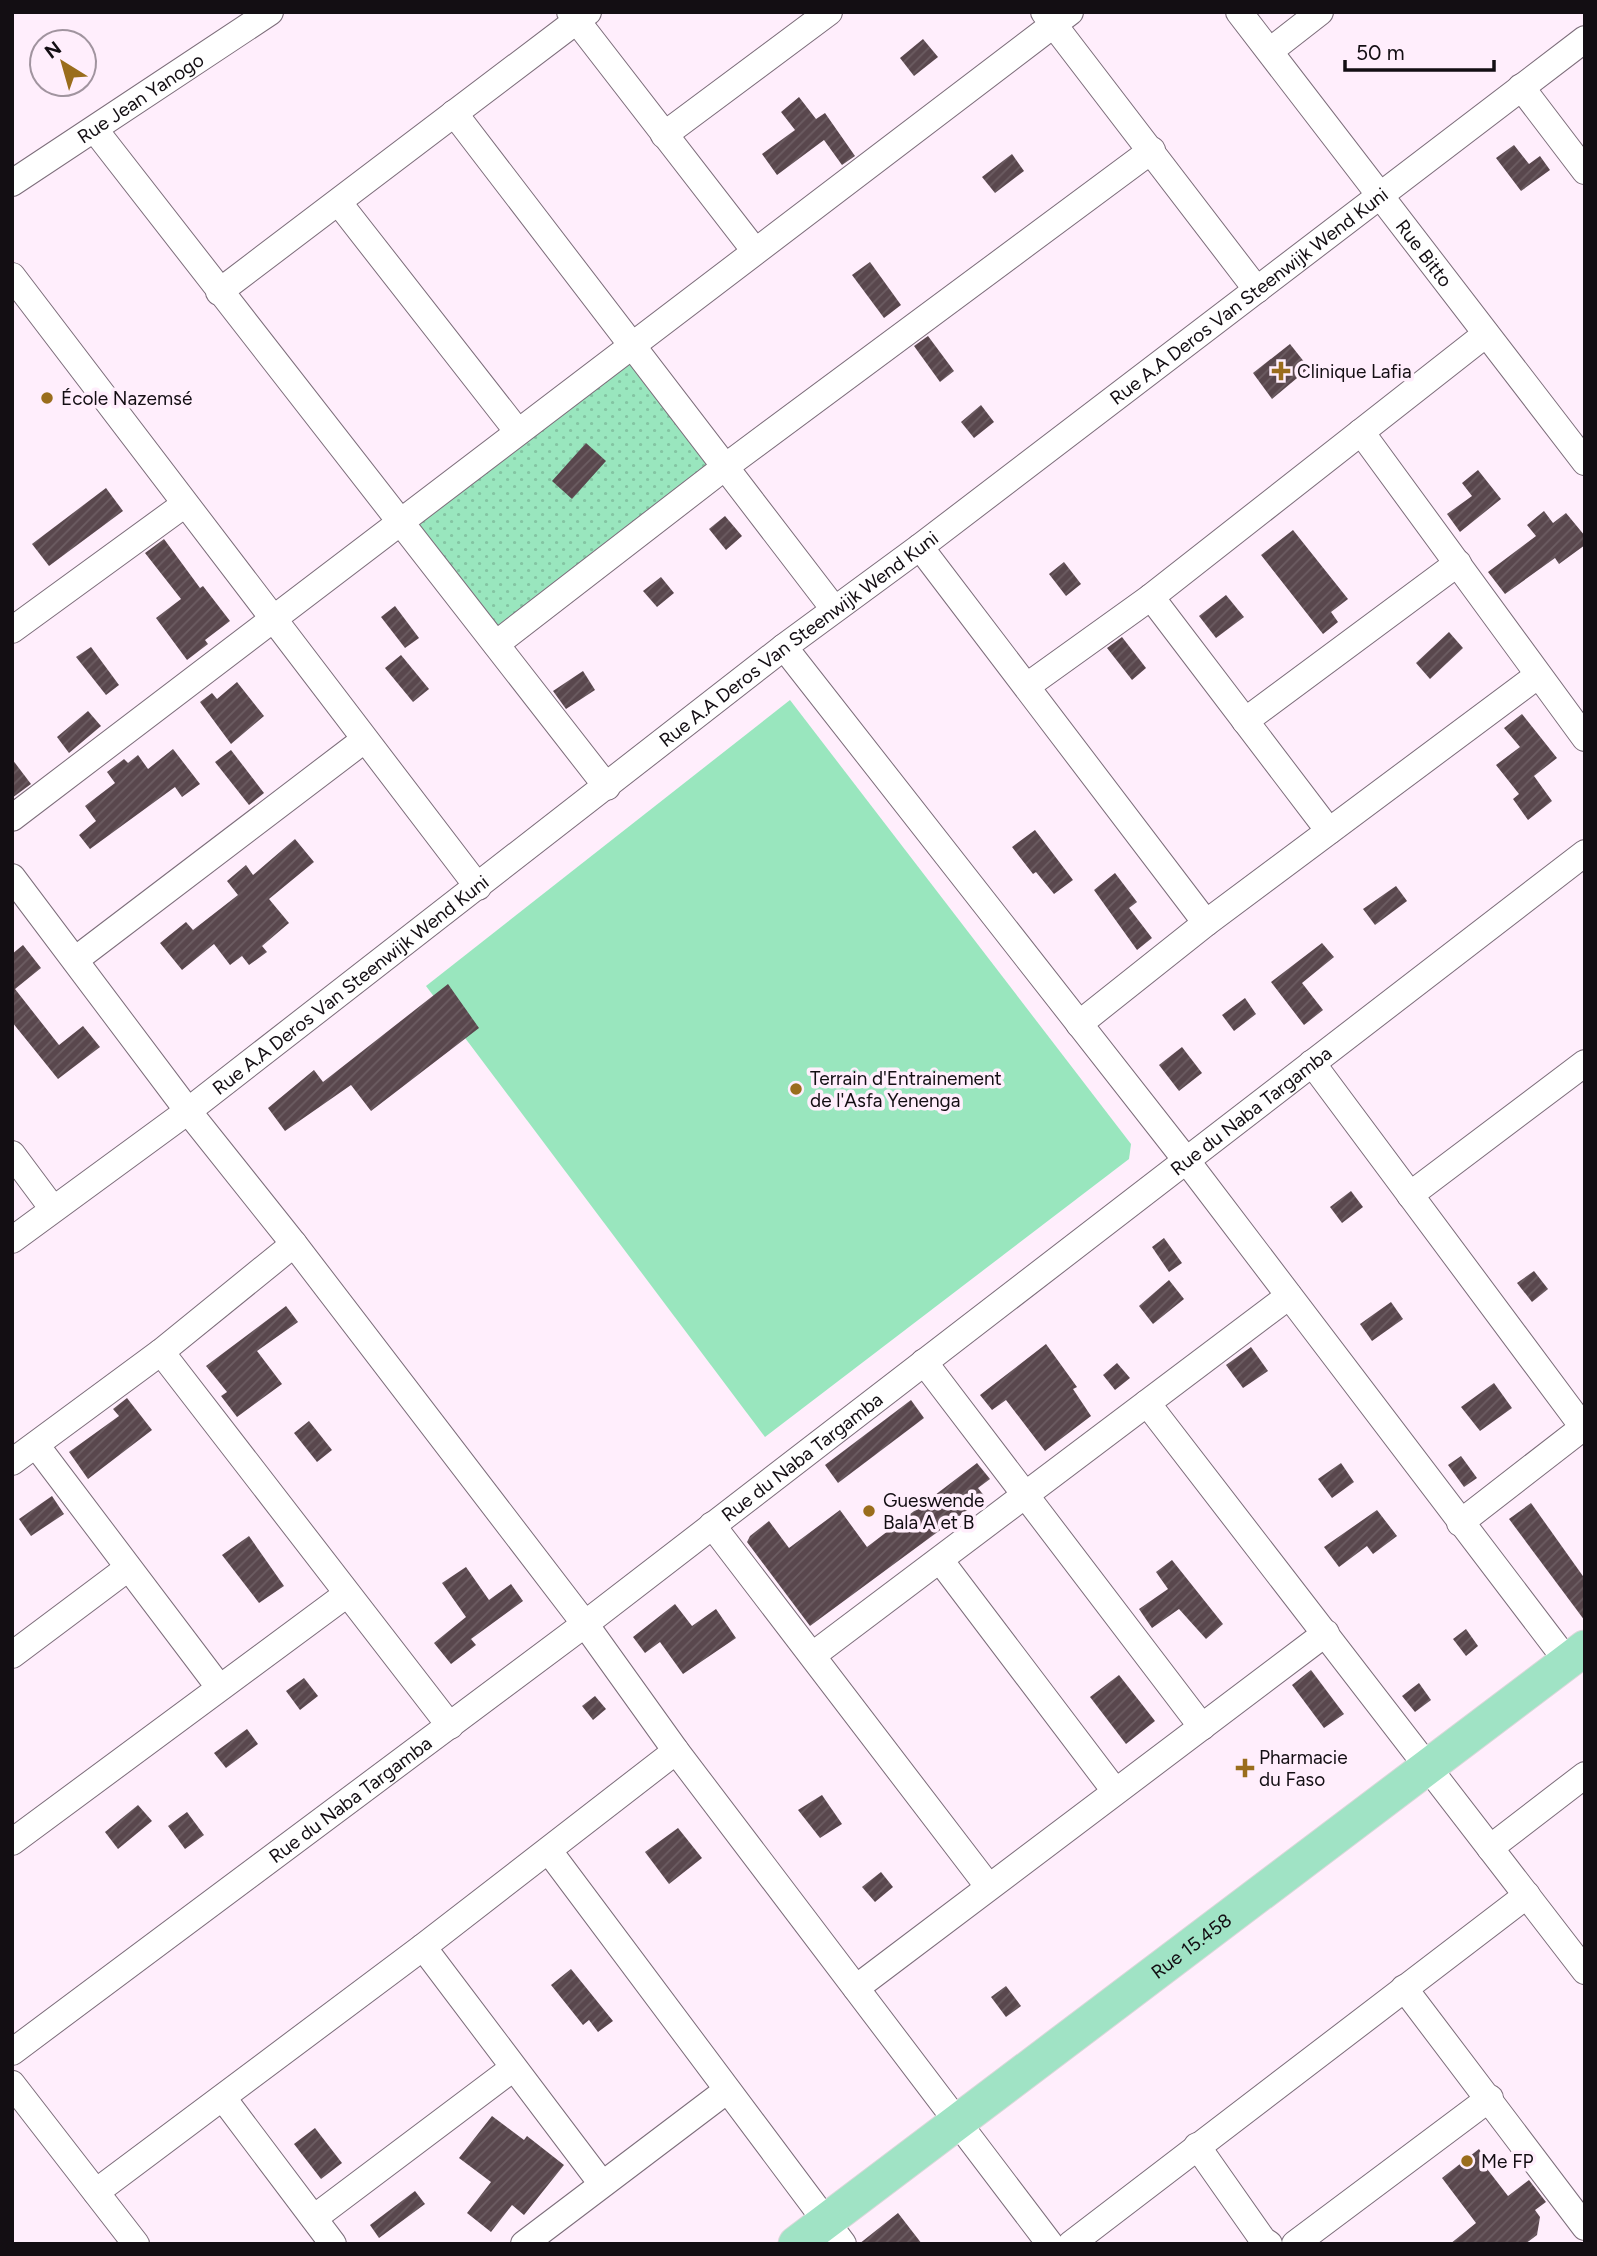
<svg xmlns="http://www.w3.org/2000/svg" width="1597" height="2256" font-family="Figtree,sans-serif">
<defs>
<pattern id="park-dots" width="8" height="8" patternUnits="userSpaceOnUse" patternTransform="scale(1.75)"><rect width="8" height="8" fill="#99e6be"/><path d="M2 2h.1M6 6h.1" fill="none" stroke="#83c4a2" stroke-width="1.8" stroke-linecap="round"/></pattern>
<pattern id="building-hatch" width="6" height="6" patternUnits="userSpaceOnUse" patternTransform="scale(1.75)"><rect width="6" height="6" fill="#59474d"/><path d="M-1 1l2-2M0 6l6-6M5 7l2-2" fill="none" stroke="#6c5d62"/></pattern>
</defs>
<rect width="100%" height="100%" fill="#ffeefc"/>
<path fill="url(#park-dots)" d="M634 358 719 469 502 635 418 525Z"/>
<path fill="#99e6be" d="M790 700 1131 1144 1129 1159 765 1437 426 986Z"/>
<g fill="url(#building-hatch)">
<path d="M923 39 938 57 914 76 900 58Z"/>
<path d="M799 97 816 119 825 113 855 156 842 165 824 140 777 175 762 154 795 130 781 112Z"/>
<path d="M1514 145 1529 164 1540 156 1550 170 1521 191 1496 158Z"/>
<path d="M1012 154 1024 171 995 193 982 177Z"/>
<path d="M870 262 901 305 884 318 852 275Z"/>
<path d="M928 336 954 371 940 382 914 346Z"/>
<path d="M1290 344 1309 368 1272 399 1253 373Z"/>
<path d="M981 405 994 422 974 438 961 422Z"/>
<path d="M586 443 606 461 572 499 552 481Z"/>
<path d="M1478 470 1501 499 1460 532 1447 514 1472 496 1462 483Z"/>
<path d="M106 488 123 511 49 566 32 544Z"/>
<path d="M1544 511 1553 523 1566 513 1585 536V545L1559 564 1555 558 1505 594 1488 572 1536 536 1527 525Z"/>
<path d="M725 516 742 536 726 550 709 529Z"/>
<path d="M1293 530 1348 599 1331 612 1338 622 1323 634 1261 555Z"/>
<path d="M164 539 200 588 203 586 230 621 205 640 208 644 187 660 156 618 181 599 145 553Z"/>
<path d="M1064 562 1081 584 1066 596 1049 574Z"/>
<path d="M661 577 674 593 657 607 643 591Z"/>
<path d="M1226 595 1244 617 1216 638 1199 616Z"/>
<path d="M395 606 419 638 405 648 381 617Z"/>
<path d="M1449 632 1463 648 1430 679 1416 663Z"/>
<path d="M1122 637 1146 668 1132 680 1107 648Z"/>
<path d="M91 647 119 685 106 695 76 657Z"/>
<path d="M401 655 429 689 413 702 385 668Z"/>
<path d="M583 671 595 690 566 709 553 691Z"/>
<path d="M237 682 264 716 231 744 200 702 212 693 217 699Z"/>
<path d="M88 711 101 726 69 753 57 737Z"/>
<path d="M1522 714 1557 758 1534 776 1552 801 1528 820 1513 799 1519 794 1496 765 1520 747 1504 728Z"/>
<path d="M173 749 200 784 182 797 175 787 90 849 79 835 96 821 85 806 115 783 107 772 124 759 128 763 138 755 148 769Z"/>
<path d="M231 750 264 793 249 805 215 762Z"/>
<path d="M12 759 31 784 12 798Z"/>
<path d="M1035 830 1073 880 1054 894 1036 872 1033 874 1012 847Z"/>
<path d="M295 839 314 862 269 899 289 923 262 946 267 952 249 965 242 956 230 965 214 944 182 970 160 943 186 922 193 930 238 895 227 881 246 865 253 875Z"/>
<path d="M1115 873 1137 902 1129 908 1152 938 1137 950 1094 890Z"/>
<path d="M1396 886 1407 901 1375 925 1363 909Z"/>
<path d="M1322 943 1334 957 1302 983 1323 1010 1304 1025 1271 982Z"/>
<path d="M23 945 41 968 15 989 59 1045 83 1026 100 1047 58 1079 12 1022V954Z"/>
<path d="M448 984 479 1028 371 1111 351 1085 285 1131 268 1108 314 1070 323 1082Z"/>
<path d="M1245 998 1256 1014 1234 1031 1222 1015Z"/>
<path d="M1182 1047 1202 1073 1179 1091 1159 1065Z"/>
<path d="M1351 1191 1363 1207 1342 1223 1330 1207Z"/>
<path d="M1164 1238 1182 1263 1169 1272 1152 1247Z"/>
<path d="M1534 1271 1548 1289 1532 1302 1517 1283Z"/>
<path d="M1169 1280 1184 1299 1153 1324 1139 1306Z"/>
<path d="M1391 1302 1403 1319 1372 1341 1360 1324Z"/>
<path d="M286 1306 298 1322 257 1351 282 1384 237 1417 221 1396 227 1392 206 1366Z"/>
<path d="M1046 1344 1077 1387 1073 1389 1091 1416 1045 1451 1006 1400 992 1410 980 1395Z"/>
<path d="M1251 1347 1268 1371 1243 1388 1226 1365Z"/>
<path d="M1117 1363 1130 1378 1115 1390 1103 1375Z"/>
<path d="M1494 1383 1512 1408 1480 1431 1461 1407Z"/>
<path d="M127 1398 152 1430 88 1479 69 1452 119 1416 113 1409Z"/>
<path d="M911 1400 924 1418 838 1483 825 1465Z"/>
<path d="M309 1421 332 1450 317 1462 294 1433Z"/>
<path d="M1461 1456 1477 1478 1464 1487 1448 1465Z"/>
<path d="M977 1463 990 1479 978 1488 985 1497 810 1626 747 1542 750 1536 769 1521 789 1548 840 1510 867 1547Z"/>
<path d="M1341 1463 1354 1482 1332 1498 1318 1479Z"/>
<path d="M52 1496 64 1514 31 1536 19 1519Z"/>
<path d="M1531 1503 1585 1579V1621L1509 1519Z"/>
<path d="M1377 1510 1397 1536 1373 1554 1367 1546 1339 1567 1324 1547Z"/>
<path d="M249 1536 284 1586 259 1603 222 1555Z"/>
<path d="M1172 1560 1223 1624 1206 1639 1179 1609 1152 1628 1139 1609 1168 1589 1156 1572Z"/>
<path d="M466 1567 489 1600 511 1584 523 1601 471 1639 476 1645 451 1664 434 1643 466 1617 442 1583Z"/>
<path d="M675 1604 692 1626 716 1609 736 1638 683 1674 660 1642 645 1653 633 1637Z"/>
<path d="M1466 1629 1478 1646 1466 1656 1453 1639Z"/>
<path d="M1311 1670 1344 1714 1324 1728 1292 1685Z"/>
<path d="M1119 1675 1155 1721 1126 1744 1090 1697Z"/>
<path d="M304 1678 318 1696 300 1710 286 1691Z"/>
<path d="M1419 1683 1431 1700 1415 1712 1402 1696Z"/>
<path d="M595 1696 606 1709 593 1720 582 1706Z"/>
<path d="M247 1729 258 1744 226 1768 214 1753Z"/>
<path d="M822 1795 842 1824 820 1838 798 1810Z"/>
<path d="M138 1805 152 1821 118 1849 105 1832Z"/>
<path d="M187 1812 204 1835 185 1849 168 1826Z"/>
<path d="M678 1828 702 1858 669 1884 645 1852Z"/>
<path d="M881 1872 893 1887 875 1902 862 1887Z"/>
<path d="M571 1969 613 2021 598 2032 589 2020 583 2025 551 1985Z"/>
<path d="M1006 1986 1021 2006 1006 2017 991 1997Z"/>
<path d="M492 2116 524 2140 527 2136 564 2165 524 2215 512 2205 491 2232 467 2213 491 2182 459 2158Z"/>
<path d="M315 2128 342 2163 321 2179 294 2144Z"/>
<path d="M1479 2149 1488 2162 1484 2165 1508 2196 1529 2180 1546 2202 1535 2210 1540 2217 1537 2235 1525 2244H1450L1476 2223 1442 2178Z"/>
<path d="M415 2191 425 2204 379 2238 370 2225Z"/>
<path d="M898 2213 922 2244H858H859Z"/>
</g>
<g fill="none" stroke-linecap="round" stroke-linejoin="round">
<defs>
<g id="minor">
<path d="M570 12 755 251"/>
<path d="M1044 12 1257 290"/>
<path id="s1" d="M1239 12 1585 462"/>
<path d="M1270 51 1320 12"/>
<path d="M1521 87 1585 171"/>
<path d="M454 113 834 609"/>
<path d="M95 130 607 787"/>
<path d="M664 135 829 12"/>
<path id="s2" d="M12 183 270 12"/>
<path d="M339 203 518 432"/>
<path d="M12 276 478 887"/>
<path d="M219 292 588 12"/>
<path d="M1361 432 1585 738"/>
<path d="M920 547 1206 923"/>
<path d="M1151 597 1329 831"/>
<path d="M12 630 185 504"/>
<path d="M496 644 725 467 1152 150"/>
<path d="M784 647 1186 1160 1567 1661"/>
<path d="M1027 686 1151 597 1486 334"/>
<path d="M1245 721 1458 563"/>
<path d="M12 818 1070 12"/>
<path d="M12 877 188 1111 294 1244 585 1624 676 1751 1050 2244"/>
<path d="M75 960 364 740"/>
<path d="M1079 1024 1206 923 1537 676"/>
<path d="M1312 1063 1583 1427"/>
<path d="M12 1154 53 1209"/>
<path d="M1410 1195 1585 1063"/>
<path id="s3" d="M12 1240 188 1111 784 647 920 547 1585 39"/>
<path d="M161 1352 450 1726"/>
<path d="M924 1362 1202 1727"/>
<path d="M1147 1403 1585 1971"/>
<path d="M36 1445 219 1687"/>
<path d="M12 1462 161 1352 294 1244"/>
<path d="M1460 1523 1585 1426"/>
<path d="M712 1525 988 1886"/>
<path d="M940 1560 1115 1791"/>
<path d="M12 1655 128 1568"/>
<path d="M813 1655 1289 1296"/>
<path d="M12 1842 347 1594"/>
<path d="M1490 1848 1585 1775"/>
<path d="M549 1851 843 2244"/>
<path d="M423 1947 602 2184"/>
<path d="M856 1988 1326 1633"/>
<path d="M1404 1988 1585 2227"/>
<path id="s4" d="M12 2052 585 1624 1585 853"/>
<path d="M12 2084 136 2244"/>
<path d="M223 2098 333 2244"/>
<path d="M1197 2146 1263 2240 1269 2244"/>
<path d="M96 2192 423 1947 676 1751"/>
<path d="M314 2218 512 2069"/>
<path d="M524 2244 726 2091"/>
<path d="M1071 2244 1527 1895"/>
<path d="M1295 2244 1490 2098"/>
</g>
<g id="major">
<path id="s5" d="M796 2244 1585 1648"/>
</g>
</defs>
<use href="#minor" stroke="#7c6d7a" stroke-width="28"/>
<use href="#major" stroke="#d9d8d9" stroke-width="37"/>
<use href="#minor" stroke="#fff" stroke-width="26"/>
<use href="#major" stroke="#a0e3c5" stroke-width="35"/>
</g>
<g fill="#9a6d1c" stroke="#ffeefc" stroke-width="2.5">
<path d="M1277.5 360.5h7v7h7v7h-7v7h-7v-7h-7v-7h7z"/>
<circle cx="47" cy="398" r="7"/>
<circle cx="796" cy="1089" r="7"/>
<circle cx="869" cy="1511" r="7"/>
<path d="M1241.5 1757.5h7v7h7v7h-7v7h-7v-7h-7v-7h7z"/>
<circle cx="1467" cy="2161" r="7"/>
</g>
<g text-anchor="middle" stroke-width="7" stroke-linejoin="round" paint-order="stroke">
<g font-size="19" fill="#130e13" stroke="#ffeefc">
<text dy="7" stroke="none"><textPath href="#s2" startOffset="154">Rue Jean Yanogo</textPath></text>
<text dy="7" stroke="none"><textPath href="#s1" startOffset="304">Rue Bitto</textPath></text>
<text dy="7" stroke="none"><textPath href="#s3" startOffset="1556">Rue A.A Deros Van Steenwijk Wend Kuni</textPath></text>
<text dy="7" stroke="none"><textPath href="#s3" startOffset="990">Rue A.A Deros Van Steenwijk Wend Kuni</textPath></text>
<text dy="7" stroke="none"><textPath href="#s3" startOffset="424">Rue A.A Deros Van Steenwijk Wend Kuni</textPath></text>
<text dy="7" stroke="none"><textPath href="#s4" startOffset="1556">Rue du Naba Targamba</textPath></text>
<text dy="7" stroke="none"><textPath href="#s4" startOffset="989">Rue du Naba Targamba</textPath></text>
<text dy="7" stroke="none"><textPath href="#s4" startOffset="422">Rue du Naba Targamba</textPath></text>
<text dy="7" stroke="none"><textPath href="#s5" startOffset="495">Rue 15.458</textPath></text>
</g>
<g font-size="19" fill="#130e13" stroke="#ffeefc" text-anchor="start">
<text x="1297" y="378">Clinique Lafia</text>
<text x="61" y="405">École Nazemsé</text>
<text x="810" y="1085">Terrain d'Entrainement<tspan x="810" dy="22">de l'Asfa Yenenga</tspan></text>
<text x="883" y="1507">Gueswende<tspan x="883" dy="22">Bala A et B</tspan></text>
<text x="1259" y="1764">Pharmacie<tspan x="1259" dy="22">du Faso</tspan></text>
<text x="1481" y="2168">Me FP</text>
</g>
</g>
<rect width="1597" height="2256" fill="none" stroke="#130e13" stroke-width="28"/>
<g transform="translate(63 63) rotate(323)"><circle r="33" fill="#ffeefc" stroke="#a1949f" stroke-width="2"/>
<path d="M0-5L12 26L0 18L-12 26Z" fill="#9a6d1c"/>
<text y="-10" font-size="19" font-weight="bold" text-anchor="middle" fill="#130e13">N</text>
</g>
<path d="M1345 60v10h149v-10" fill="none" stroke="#130e13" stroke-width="3.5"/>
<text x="1356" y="60" font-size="21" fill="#130e13" stroke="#ffeefc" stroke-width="5" paint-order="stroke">50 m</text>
</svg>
